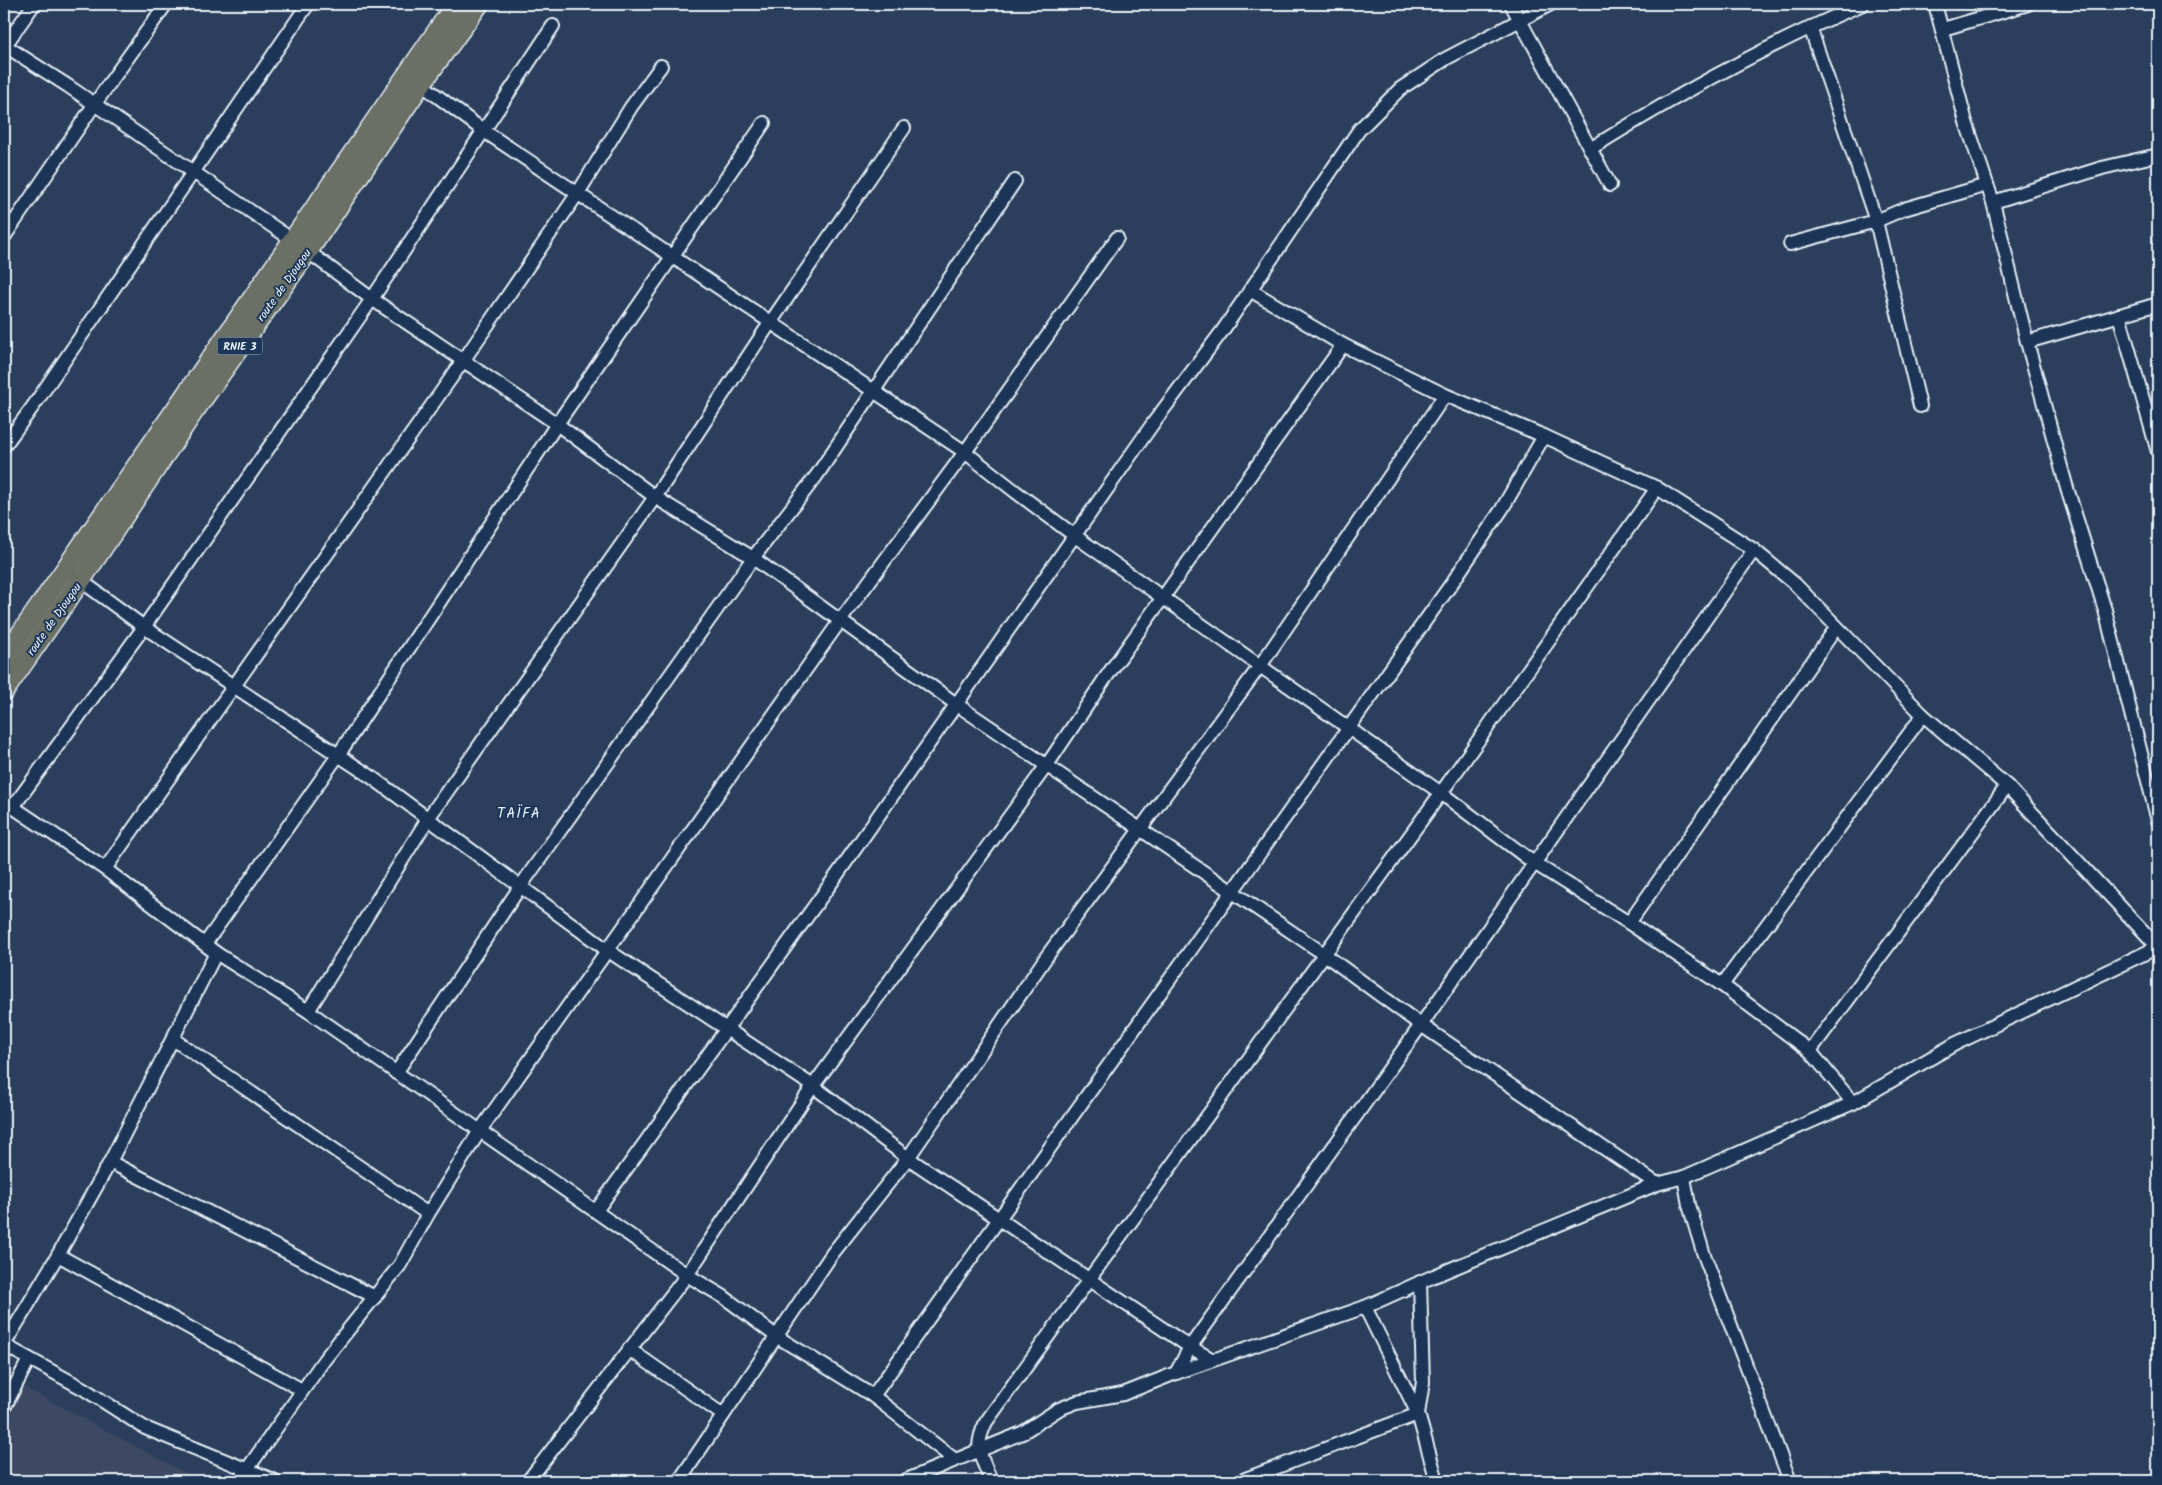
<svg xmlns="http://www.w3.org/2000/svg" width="2162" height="1485" font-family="Kalam,sans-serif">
<rect width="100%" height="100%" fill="#2b3e5c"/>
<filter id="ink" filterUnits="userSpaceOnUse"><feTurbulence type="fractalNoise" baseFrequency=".02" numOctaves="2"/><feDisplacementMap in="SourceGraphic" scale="10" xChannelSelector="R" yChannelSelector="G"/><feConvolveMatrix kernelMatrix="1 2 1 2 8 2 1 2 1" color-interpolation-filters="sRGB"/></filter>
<g filter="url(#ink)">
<path fill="#3c4962" d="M7 1378 201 1481H4V1384Z"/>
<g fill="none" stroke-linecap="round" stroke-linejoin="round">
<defs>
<g id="minor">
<path d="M1511 4 1610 185"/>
<path d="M1935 4 1966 122 1993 202 2027 342 2066 485 2105 610 2158 821"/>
<path d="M1810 27 1876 221 1920 406"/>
<path d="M1943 29 2028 4"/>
<path d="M4 45 68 86 291 239 372 299 557 424 655 497 753 558 956 704 1324 954 1421 1025 1657 1184"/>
<path d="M4 47 34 4"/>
<path d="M421 84 484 131 965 452 1016 492 1075 536 1441 793 1534 863 1629 923 1722 985 1810 1051 1853 1103"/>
<path d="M1590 149C1678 94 1767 45 1863 4"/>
<path d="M1993 202 2102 168 2158 155"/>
<path d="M4 237 94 105 166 4"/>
<path d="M1790 244 1876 221 1904 209 1987 185"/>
<path d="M1250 290 1343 345 1445 395"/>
<path d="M2119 315 2158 452"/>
<path d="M2027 342 2158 304"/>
<path d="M4 446 34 405 308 4"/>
<path d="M65 569 144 627 370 776 607 950 813 1086 908 1158 1190 1347 1213 1360"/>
<path d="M4 801 105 869 216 953 308 1011 687 1275 724 1297 776 1336 873 1396 955 1460"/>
<path d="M13 807 144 627 372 299 553 26"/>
<path d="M105 869 463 361 578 193 631 107 661 66"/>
<path d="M1629 923 1836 628"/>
<path d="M205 944 339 754 557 424 764 123"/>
<path d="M1722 985 1923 715"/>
<path d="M308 1011 429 817 655 497 770 323 904 128"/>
<path d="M173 1039 428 1214"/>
<path d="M1810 1051 2007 786"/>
<path d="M396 1073 520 887 753 558 817 475 1015 181"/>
<path d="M110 1162 375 1297"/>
<path d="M1684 1177 1689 1205 1703 1252 1790 1481"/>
<path d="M596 1211 834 879 1154 422 1223 330 1359 130 1400 89 1447 58 1551 4"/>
<path d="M58 1255 302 1390"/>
<path d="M1365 1307 1418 1414 1437 1481"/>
<path d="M4 1345 58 1255 110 1162 216 953"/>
<path d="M4 1345 84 1389 145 1428 275 1481"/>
<path d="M629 1349 723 1415"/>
<path d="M1176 1373 1190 1347 1421 1025 1754 550"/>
<path d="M873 1396 1452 583 1502 509 1544 436"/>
<path d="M4 1408 29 1359"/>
<path d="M239 1481 324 1360 400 1265 428 1214 479 1132 840 621 965 452 1117 238"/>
<path d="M528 1481 687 1275 813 1086 1047 765 1104 680 1343 345"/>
<path d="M679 1481 832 1254 908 1158 1047 956 1260 666 1445 395 1544 436 1657 488 1754 550 1795 584 1923 715 2007 786 2158 947 1955 1044 1853 1103 1684 1177 1657 1184 1434 1276 1365 1307 1176 1373 1123 1394 1077 1402 1059 1409 1022 1433 904 1481"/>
<path d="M991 1481C981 1455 973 1449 986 1422L1441 793 1657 488"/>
<path d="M1240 1481 1418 1414 1423 1382 1420 1282"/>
</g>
<g id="highway">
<path d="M4 658 456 4"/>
<path d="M4 691 81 580 194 411 308 251 421 84 479 4"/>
</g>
</defs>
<use href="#minor" stroke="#e8f1f8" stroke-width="16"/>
<use href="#highway" stroke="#e8f1f8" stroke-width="22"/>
<use href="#minor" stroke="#1d3557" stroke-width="12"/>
<use href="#highway" stroke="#6b7065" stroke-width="19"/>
</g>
</g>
<g text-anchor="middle" stroke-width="4" stroke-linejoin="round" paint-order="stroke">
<rect fill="#1d3557" stroke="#abb9c8" stroke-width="1" x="217.5" y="337.5" width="45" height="17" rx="4"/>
<g font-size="11" font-weight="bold" fill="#e8f1f8">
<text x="240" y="350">RNIE 3</text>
</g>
<g font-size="12" fill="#e8f1f8" stroke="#1d3557">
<text transform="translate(284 285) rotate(-55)" y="4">route de Djougou</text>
<text transform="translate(54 619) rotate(-55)" y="4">route de Djougou</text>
</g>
<g font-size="15" letter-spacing="1" fill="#e8f1f8" stroke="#1d3557">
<text x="519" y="818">TAÏFA</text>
</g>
</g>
<rect width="2162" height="1485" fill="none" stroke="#1d3557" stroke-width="20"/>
<rect x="10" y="10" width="2142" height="1465" fill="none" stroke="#e8f1f8" stroke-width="2" filter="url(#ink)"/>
</svg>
